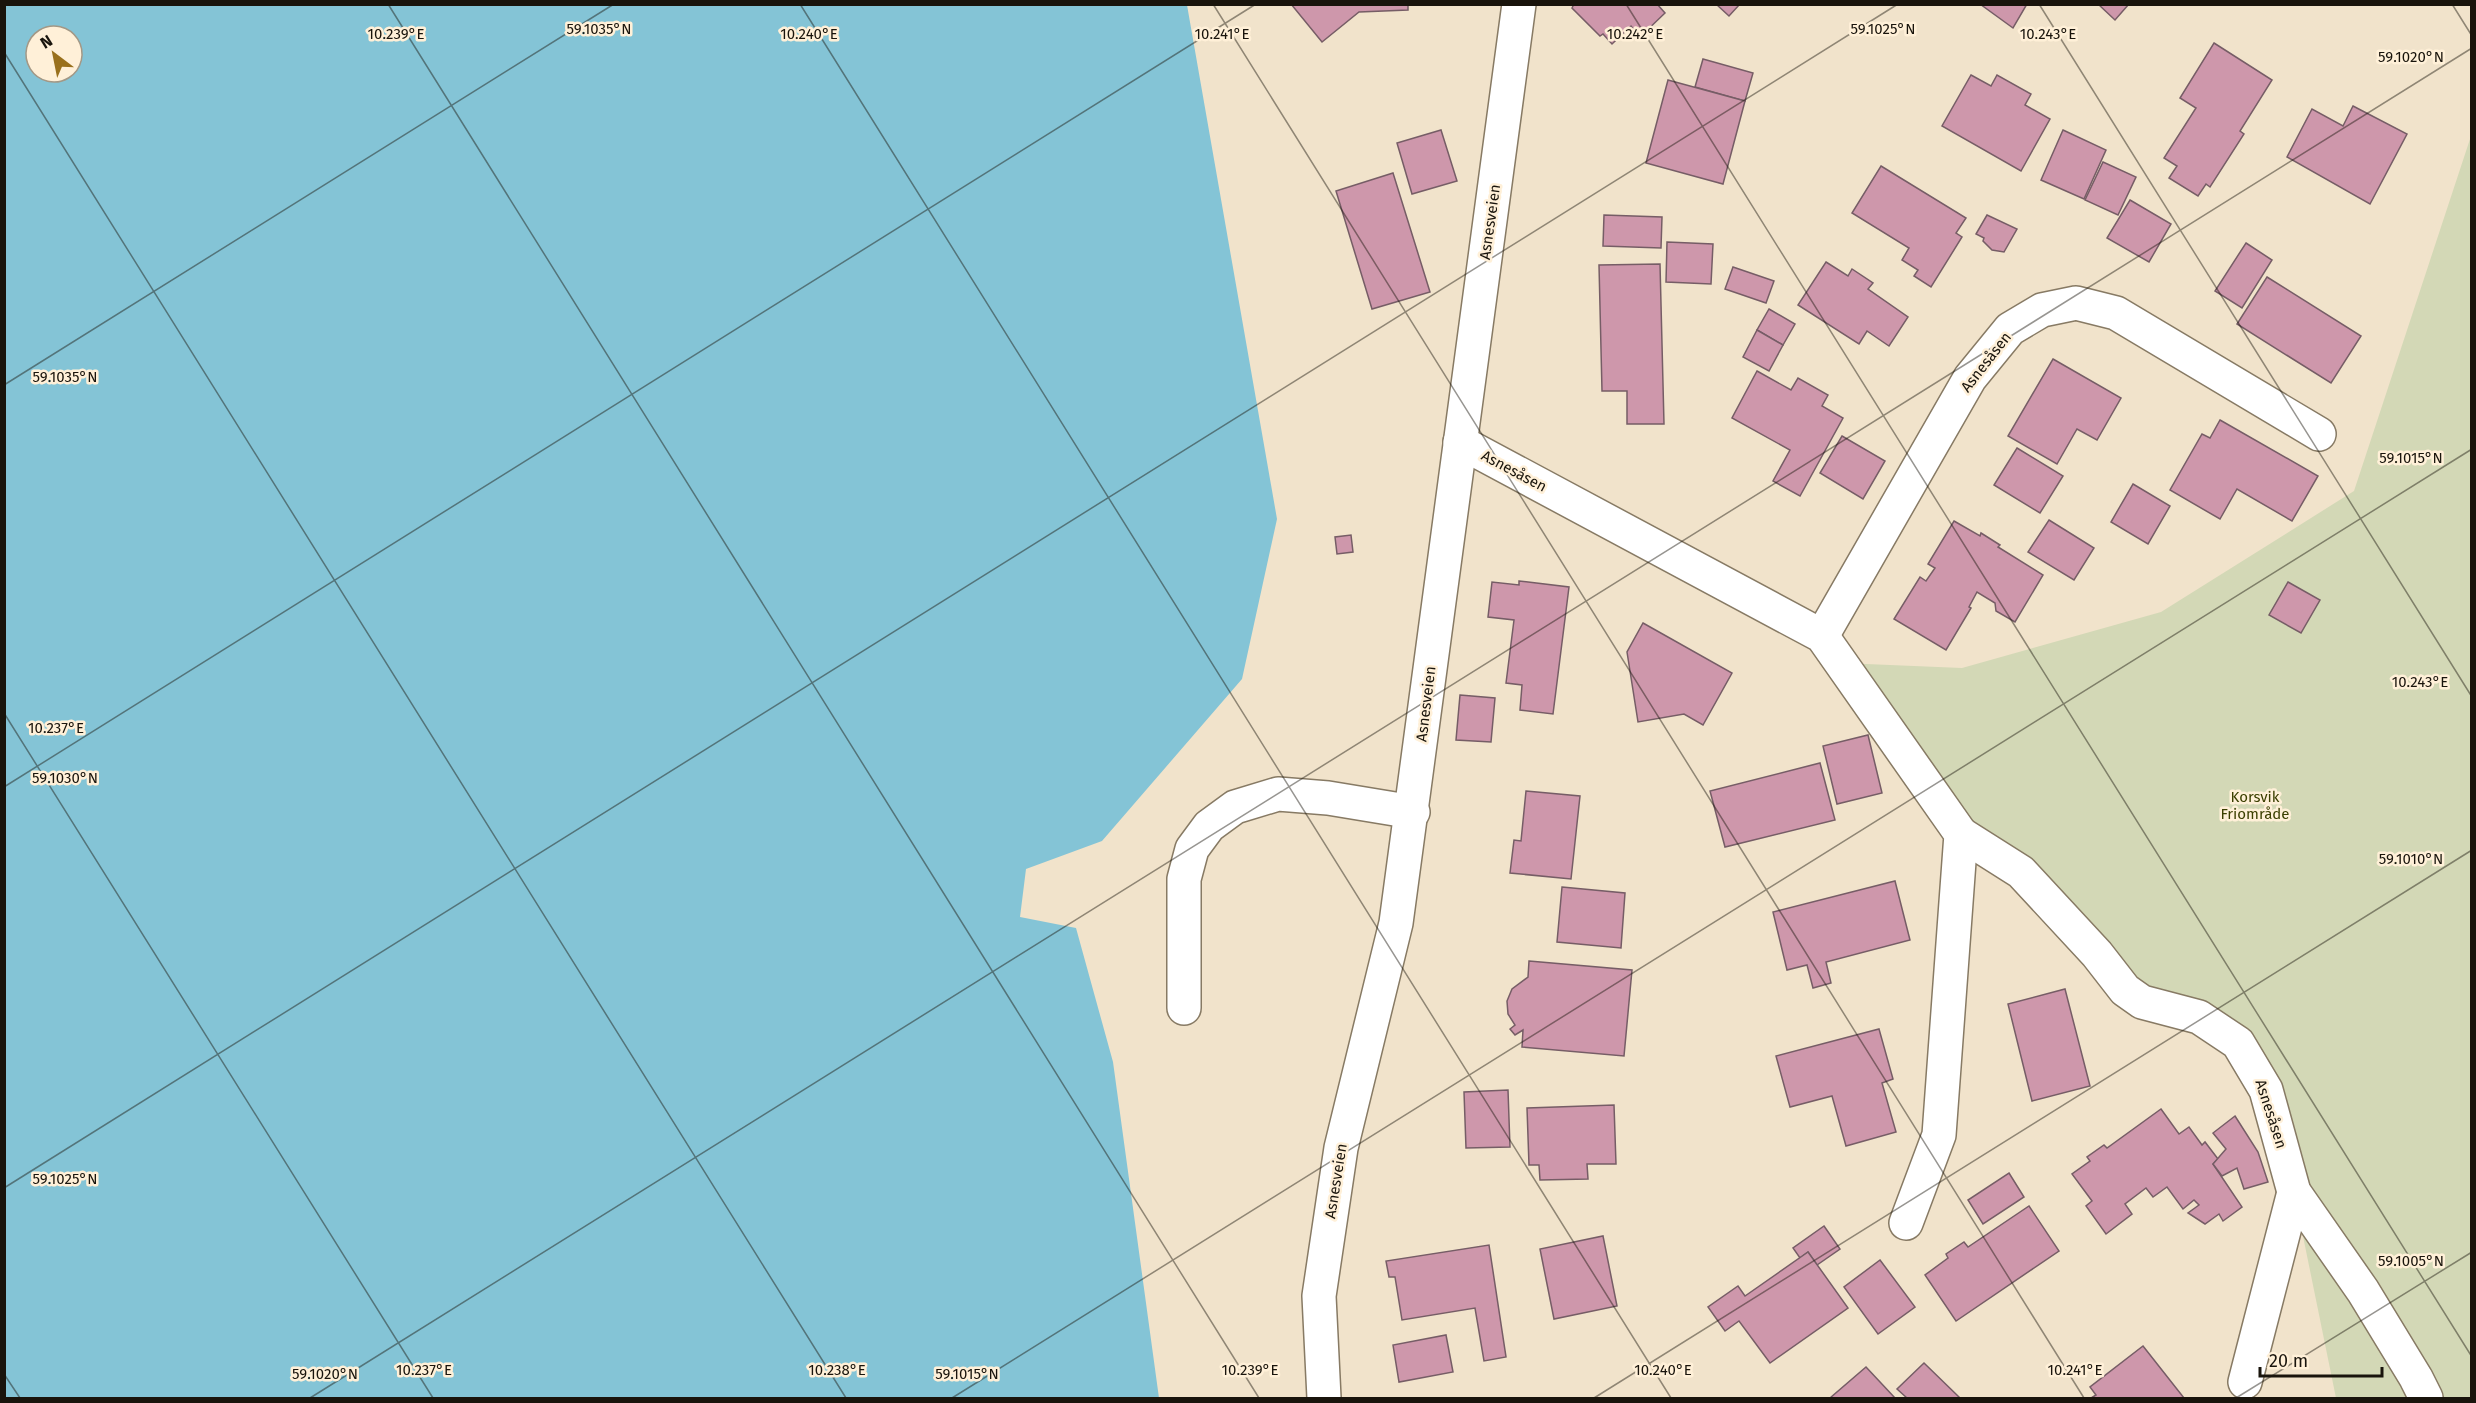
<svg xmlns="http://www.w3.org/2000/svg" width="2476" height="1403" font-family="'Fira Sans',sans-serif">
<rect width="100%" height="100%" fill="#f1e3cb"/>
<path fill="#d3d8b6" d="M2471 136V1398H2336L2294 1192 2222 1030 2142 1002 1961 834 1842 663 1962 668 2161 612 2354 491Z"/>
<path fill="#84c4d6" fill-rule="evenodd" d="M5 4 1187 5 1277 519 1242 679 1102 841 1026 869 1020 917 1076 928 1113 1062 1159 1398H5ZM36 36H72V72H36Z"/>
<g fill="#ce97ab" stroke="#765d66" stroke-width="1.5">
<path d="M1291 4H1408V10L1359 12 1322 42Z"/>
<path d="M1574 4H1657L1665 13 1640 37 1631 26 1612 44 1603 34 1600 36 1572 8Z"/>
<path d="M1716 4H1740L1729 16Z"/>
<path d="M1980 4H2027L2013 28Z"/>
<path d="M2098 4H2129L2115 20Z"/>
<path d="M2214 43 2272 80 2240 131 2244 134 2210 187 2206 184 2198 196 2169 178 2177 166 2164 158 2196 108 2180 98Z"/>
<path d="M1703 59 1753 73 1745 101 1695 87Z"/>
<path d="M1971 75 1991 86 1997 75 2031 94 2025 105 2050 119 2021 171 1942 126Z"/>
<path d="M1668 80 1745 101 1723 184 1646 163Z"/>
<path d="M2353 106 2407 134 2370 204 2287 157 2312 109 2343 126Z"/>
<path d="M1441 130 1457 181 1412 194 1397 143Z"/>
<path d="M2063 130 2106 150 2084 199 2041 180Z"/>
<path d="M2103 162 2136 177 2118 215 2085 200Z"/>
<path d="M1881 166 1966 218 1956 233 1962 237 1931 287 1914 276 1918 270 1902 260 1909 248 1852 213Z"/>
<path d="M1393 173 1430 292 1372 309 1336 191Z"/>
<path d="M2130 200 2171 224 2149 262 2107 238Z"/>
<path d="M1604 215 1662 217 1661 248 1603 246Z"/>
<path d="M1987 215 2017 229 2004 252 1992 250 1983 241 1984 238 1976 234Z"/>
<path d="M1667 242 1713 244 1711 284 1666 282Z"/>
<path d="M2246 243 2272 260 2242 308 2215 291Z"/>
<path d="M1826 262 1848 276 1852 269 1873 283 1868 289 1908 317 1889 346 1867 331 1859 344 1798 305Z"/>
<path d="M1660 264 1664 424H1627V391H1602L1599 265Z"/>
<path d="M1733 267 1774 281 1766 303 1725 289Z"/>
<path d="M2267 277 2361 336 2331 383 2237 324Z"/>
<path d="M1769 309 1795 324 1783 345 1757 330Z"/>
<path d="M1757 330 1783 345 1769 371 1743 357Z"/>
<path d="M2053 359 2121 398 2097 440 2077 429 2057 464 2008 436Z"/>
<path d="M1757 371 1791 390 1798 378 1828 395 1822 406 1843 418 1800 496 1773 481 1790 450 1732 418Z"/>
<path d="M2220 420 2318 476 2292 521 2237 489 2220 519 2170 490 2202 434 2210 438Z"/>
<path d="M1842 436 1885 461 1863 499 1820 473Z"/>
<path d="M2017 448 2063 476 2040 513 1994 485Z"/>
<path d="M2133 484 2170 506 2148 544 2111 522Z"/>
<path d="M2049 520 2094 548 2074 580 2028 552Z"/>
<path d="M1954 521 1980 536 1981 533 2000 545 1998 547 2043 575 2015 622 1996 611 1995 603 1977 592 1969 607 1971 608 1946 650 1894 619 1920 577 1926 581 1935 568 1928 564Z"/>
<path d="M1351 535 1353 552 1337 554 1335 537Z"/>
<path d="M1519 581 1569 587 1553 714 1520 710 1522 685 1506 683 1514 620 1488 617 1492 582 1519 585Z"/>
<path d="M2288 582 2320 600 2301 633 2269 615Z"/>
<path d="M1643 623 1732 673 1703 725 1684 714 1638 722 1627 652Z"/>
<path d="M1460 695 1495 698 1491 742 1456 740Z"/>
<path d="M1868 735 1882 793 1837 804 1823 746Z"/>
<path d="M1820 763 1835 820 1725 847 1710 791Z"/>
<path d="M1526 791 1580 796 1571 879 1510 873 1514 840 1521 841Z"/>
<path d="M1895 881 1910 940 1826 962 1831 983 1813 988 1807 965 1787 970 1773 912Z"/>
<path d="M1562 887 1625 893 1621 948 1557 942Z"/>
<path d="M1529 961 1632 970 1624 1056 1522 1047 1523 1030 1515 1035 1510 1029 1515 1025 1508 1014 1507 1001 1512 989 1528 977Z"/>
<path d="M2065 989 2090 1086 2032 1101 2008 1004Z"/>
<path d="M1879 1029 1893 1079 1882 1083 1896 1132 1846 1146 1832 1096 1790 1107 1776 1056Z"/>
<path d="M1508 1090 1510 1147 1466 1148 1464 1092Z"/>
<path d="M1614 1105 1616 1164H1587L1588 1179 1540 1180 1539 1165H1529L1527 1108Z"/>
<path d="M2161 1109 2179 1134 2189 1127 2202 1145 2205 1142 2218 1159 2213 1164 2242 1207 2223 1221 2219 1214 2205 1224 2188 1213 2199 1205 2194 1200 2183 1209 2167 1187 2153 1197 2146 1188 2125 1204 2132 1214 2106 1234 2086 1206 2092 1201 2072 1174 2090 1161 2087 1157 2104 1145 2107 1148Z"/>
<path d="M2235 1116 2258 1152 2268 1182 2244 1189 2237 1168 2222 1176 2213 1164 2226 1149 2213 1133Z"/>
<path d="M2009 1173 2024 1197 1983 1224 1968 1200Z"/>
<path d="M2029 1206 2059 1251 1956 1321 1925 1275 1948 1258 1946 1254 1964 1242 1968 1247Z"/>
<path d="M1824 1226 1840 1249 1817 1265 1808 1252 1800 1258 1793 1248Z"/>
<path d="M1603 1236 1617 1306 1554 1319 1540 1249Z"/>
<path d="M1489 1245 1506 1357 1484 1361 1475 1308 1402 1320 1395 1277H1389L1386 1261Z"/>
<path d="M1808 1252 1848 1308 1770 1363 1739 1321 1725 1331 1708 1307 1738 1286 1745 1296Z"/>
<path d="M1880 1260 1915 1307 1878 1334 1844 1287Z"/>
<path d="M1446 1335 1453 1372 1399 1382 1393 1345Z"/>
<path d="M2143 1346 2184 1398H2091L2096 1395 2090 1387Z"/>
<path d="M1924 1363 1960 1398H1907L1897 1389Z"/>
<path d="M1866 1367 1895 1398H1830Z"/>
</g>
<g fill="none" stroke-linecap="round" stroke-linejoin="round">
<defs>
<g id="minor">
<path d="M1460 442 1822 636 1961 834 1939 1135 1906 1223"/>
<path d="M1822 636 1970 378 2010 329 2042 310 2076 303 2116 313 2319 434"/>
<path d="M1961 834 2021 872 2097 954 2125 990 2142 1002 2199 1017 2238 1043 2266 1090 2294 1192 2363 1291 2416 1378 2426 1398"/>
<path d="M1184 1008V879L1192 849 1209 826 1235 807 1278 794 1328 798 1413 812"/>
<path d="M2245 1382 2294 1192"/>
<path d="M1324 1398 1319 1296 1341 1148 1396 923 1519 4"/>
</g>
</defs>
<use href="#minor" stroke="#877a64" stroke-width="36"/>
<use href="#minor" stroke="#fff" stroke-width="33"/>
</g>
<path fill="none" stroke="#19140c" stroke-width="1.5" stroke-opacity="0.45" d="M388 4 1259 1398M800 4 1671 1398M1213 4 2084 1398M1626 4 2472 1357M2039 4 2472 697M2452 4 2472 36M4 52 846 1398M4 385 614 4M4 713 433 1398M4 787 1256 4M4 1188 1898 4M4 1374 20 1398M310 1398 2472 48M952 1398 2472 449M1594 1398 2472 850M2236 1398 2472 1252"/>
<g text-anchor="middle" stroke-width="5" stroke-linejoin="round" paint-order="stroke">
<g font-size="15" fill="#19140c" stroke="#fff0d8">
<text transform="translate(1490 222) rotate(-82)" y="5">Asnesveien</text>
<text transform="translate(1986 362) rotate(-52)" y="5">Asnesåsen</text>
<text transform="translate(1514 471) rotate(28)" y="5">Asnesåsen</text>
<text transform="translate(1426 704) rotate(-83)" y="5">Asnesveien</text>
<text transform="translate(2271 1114) rotate(72)" y="5">Asnesåsen</text>
<text transform="translate(1336 1181) rotate(-81)" y="5">Asnesveien</text>
</g>
<g font-size="15" fill="#3b3f00" stroke="#fff0d8">
<text x="2255" y="802">Korsvik<tspan x="2255" dy="17">Friområde</tspan></text>
</g>
</g>
<g font-size="15" text-anchor="middle" fill="#19140c" stroke="#fff0d8" stroke-width="5" stroke-linejoin="round" paint-order="stroke">
<text x="599" y="34">59.1035°N</text>
<text x="1883" y="34">59.1025°N</text>
<text x="396" y="39">10.239°E</text>
<text x="809" y="39">10.240°E</text>
<text x="1222" y="39">10.241°E</text>
<text x="1635" y="39">10.242°E</text>
<text x="2048" y="39">10.243°E</text>
<text x="2411" y="62">59.1020°N</text>
<text x="65" y="382">59.1035°N</text>
<text x="2411" y="463">59.1015°N</text>
<text x="2420" y="687">10.243°E</text>
<text x="56" y="733">10.237°E</text>
<text x="65" y="783">59.1030°N</text>
<text x="2411" y="864">59.1010°N</text>
<text x="65" y="1184">59.1025°N</text>
<text x="2411" y="1266">59.1005°N</text>
<text x="424" y="1375">10.237°E</text>
<text x="837" y="1375">10.238°E</text>
<text x="1250" y="1375">10.239°E</text>
<text x="1663" y="1375">10.240°E</text>
<text x="2075" y="1375">10.241°E</text>
<text x="325" y="1379">59.1020°N</text>
<text x="967" y="1379">59.1015°N</text>
</g>
<rect width="2476" height="1403" fill="none" stroke="#19140c" stroke-width="12"/>
<g transform="translate(54 54) rotate(328)"><circle r="28" fill="#fff0d8" stroke="#a39886" stroke-width="1.5"/>
<path d="M0-4.5L10 22L0 15L-10 22Z" fill="#99701c"/>
<text y="-9" font-size="16" font-weight="bold" text-anchor="middle" fill="#19140c">N</text>
</g>
<path d="M2260 1367v9h122v-9" fill="none" stroke="#19140c" stroke-width="3"/>
<text x="2269" y="1367" font-size="18" fill="#19140c" stroke="#fff0d8" stroke-width="4.5" paint-order="stroke">20 m</text>
</svg>
